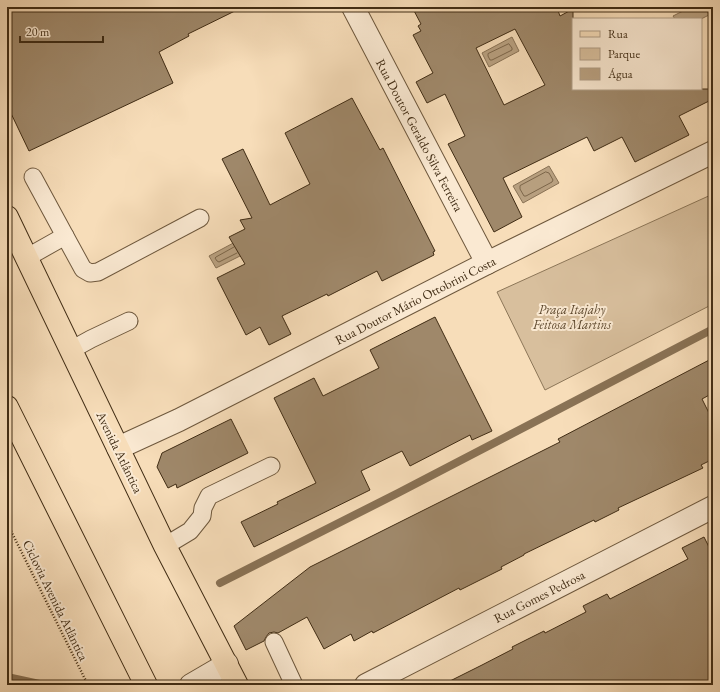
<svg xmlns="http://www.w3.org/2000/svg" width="720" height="692" font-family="'EB Garamond',serif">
<rect width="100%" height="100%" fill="#f7ddb9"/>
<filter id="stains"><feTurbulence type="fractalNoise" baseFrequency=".005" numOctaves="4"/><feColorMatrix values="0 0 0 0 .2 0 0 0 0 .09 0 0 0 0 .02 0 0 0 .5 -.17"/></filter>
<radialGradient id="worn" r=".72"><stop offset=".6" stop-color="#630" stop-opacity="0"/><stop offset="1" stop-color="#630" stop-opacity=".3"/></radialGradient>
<path fill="#d8bf9d" stroke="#8c7658" d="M713 194V304L545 390 497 292Z"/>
<g fill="#b9a181" stroke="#897255">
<path d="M691 7H705L709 15 701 19H675L673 16Z"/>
<path d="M512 37 519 51 489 67 482 53Z"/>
<path d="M549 166 559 183 523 203 513 186Z"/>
<path d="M239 240 246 253 216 268 209 256Z"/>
</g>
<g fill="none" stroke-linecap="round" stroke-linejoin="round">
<g stroke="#7c664a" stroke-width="1">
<path d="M509 44 512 48V50L492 60H490L488 56V54Z"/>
<path d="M546 172 549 173 553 180 552 182 526 196H524L520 189V186Z"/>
<path d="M234 247 216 257 215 258 217 261 219 262 237 253"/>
</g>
<g stroke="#897255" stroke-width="8">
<path d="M220 583 398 493 713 329"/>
<path d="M7 677 44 685"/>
</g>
</g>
<g fill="#9f886a" stroke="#402c14" fill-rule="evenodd">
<path d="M7 7H243L188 34 189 36 159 52 173 83 29 151 7 105Z"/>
<path d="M412 7H559L557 8 560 16 573 9V89H713V99L679 116 689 135 635 162 622 137 594 151 587 137 503 178 522 217 494 232 448 144 465 136 445 94 427 103 416 82 433 73 413 35 421 31 418 26 421 24ZM515 29 545 85 504 105 476 48Z"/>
<path d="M352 98 380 150 383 148 435 251 433 252 434 255 382 281 377 271 328 296 327 294 282 316 291 334 269 345 260 327 246 335 217 278 245 264 229 237 245 229 240 220 252 218 222 159 243 149 270 205 310 184 285 133Z"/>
<path d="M435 317 492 431 472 440 470 435 410 466 402 451 361 471 370 490 254 547 241 522 278 504 277 502 316 483 274 398 314 378 323 396 379 368 370 350Z"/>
<path d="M713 358V393L702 399 713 421V459L701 465 703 468 618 508 619 510 595 522 594 520 524 554V555L501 567 502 569 460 590 459 588 373 633 372 631 354 641 351 634 324 649 307 617 278 633 274 632 269 633 266 637 264 641 246 650 234 626 310 567 560 442 558 439Z"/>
<path d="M231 419 248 453 177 488 176 484 168 488 157 467 162 453Z"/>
<path d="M704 537 713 555V685H442L482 665 513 649 512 647 544 631 545 633 586 612 583 606 607 594 610 599 688 559 682 548Z"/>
</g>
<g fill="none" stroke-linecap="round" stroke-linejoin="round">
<defs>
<g id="lane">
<path d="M33 177 65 236"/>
<path d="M26 258 65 236 83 269 90 273 98 272 200 218"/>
<path d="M71 350 91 339 129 321"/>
<path d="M165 546 190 531 202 516 203 508 209 496 271 466"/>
<path d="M274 642 294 685"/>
</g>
<g id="street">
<path d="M353 7 487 263"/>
<path d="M118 448 179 420 487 263 713 152"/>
<path d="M191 685 227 664"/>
<path d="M366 685 713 507"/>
</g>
<g id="primary">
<path d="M7 217 165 546 237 685"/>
<path d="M7 407 146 685"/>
</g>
</defs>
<use href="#lane" stroke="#6e583d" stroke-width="19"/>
<use href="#street" stroke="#6e583d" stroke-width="24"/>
<use href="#primary" stroke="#402c14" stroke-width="24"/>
<path stroke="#402c14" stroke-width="2.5" stroke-dasharray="1 2" stroke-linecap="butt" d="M7 523 88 685"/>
<use href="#lane" stroke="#fae9d2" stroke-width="17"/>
<use href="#street" stroke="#fae9d2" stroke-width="22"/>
<use href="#primary" stroke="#f7ddb9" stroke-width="22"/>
</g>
<g text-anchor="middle" stroke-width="4" stroke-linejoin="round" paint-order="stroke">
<g font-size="13" fill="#402c14" stroke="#fae9d2">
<text transform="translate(420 135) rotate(62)" y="5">Rua Doutor Geraldo Silva Ferreira</text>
<text transform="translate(415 300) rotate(-27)" y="5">Rua Doutor Mário Ottobrini Costa</text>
<text transform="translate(120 452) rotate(64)" y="5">Avenida Atlântica</text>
<text transform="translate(539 596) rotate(-27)" y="5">Rua Gomes Pedrosa</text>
<text transform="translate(56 600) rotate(64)" y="5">Ciclovia Avenida Atlântica</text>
</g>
<g font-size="13" font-style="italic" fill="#5e492f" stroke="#fae9d2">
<text x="572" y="314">Praça Itajahy<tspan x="572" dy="15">Feitosa Martins</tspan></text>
</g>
</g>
<rect width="720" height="692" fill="none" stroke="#f7ddb9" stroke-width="24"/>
<rect x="8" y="8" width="704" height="676" fill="none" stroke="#402c14" stroke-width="2"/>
<rect x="12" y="12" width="696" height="668" fill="none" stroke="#402c14"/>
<rect x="572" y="18" width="130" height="72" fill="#fae9d2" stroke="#b09d86"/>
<rect x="580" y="31" width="20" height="6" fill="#f7ddb9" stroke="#b09d86"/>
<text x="608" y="38" font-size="12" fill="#402c14">Rua</text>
<rect x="580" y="48" width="20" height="12" fill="#d8bf9d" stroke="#b09d86"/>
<text x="608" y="58" font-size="12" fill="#402c14">Parque</text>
<rect x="580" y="68" width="20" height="12" fill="#b9a181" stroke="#b09d86"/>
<text x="608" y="78" font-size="12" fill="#402c14">Água</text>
<path d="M20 36v6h83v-6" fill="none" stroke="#402c14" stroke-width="2"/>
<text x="26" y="36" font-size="12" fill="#402c14" stroke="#fae9d2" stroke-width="3" paint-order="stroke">20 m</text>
<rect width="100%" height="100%" filter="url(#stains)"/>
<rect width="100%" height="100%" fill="url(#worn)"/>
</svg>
